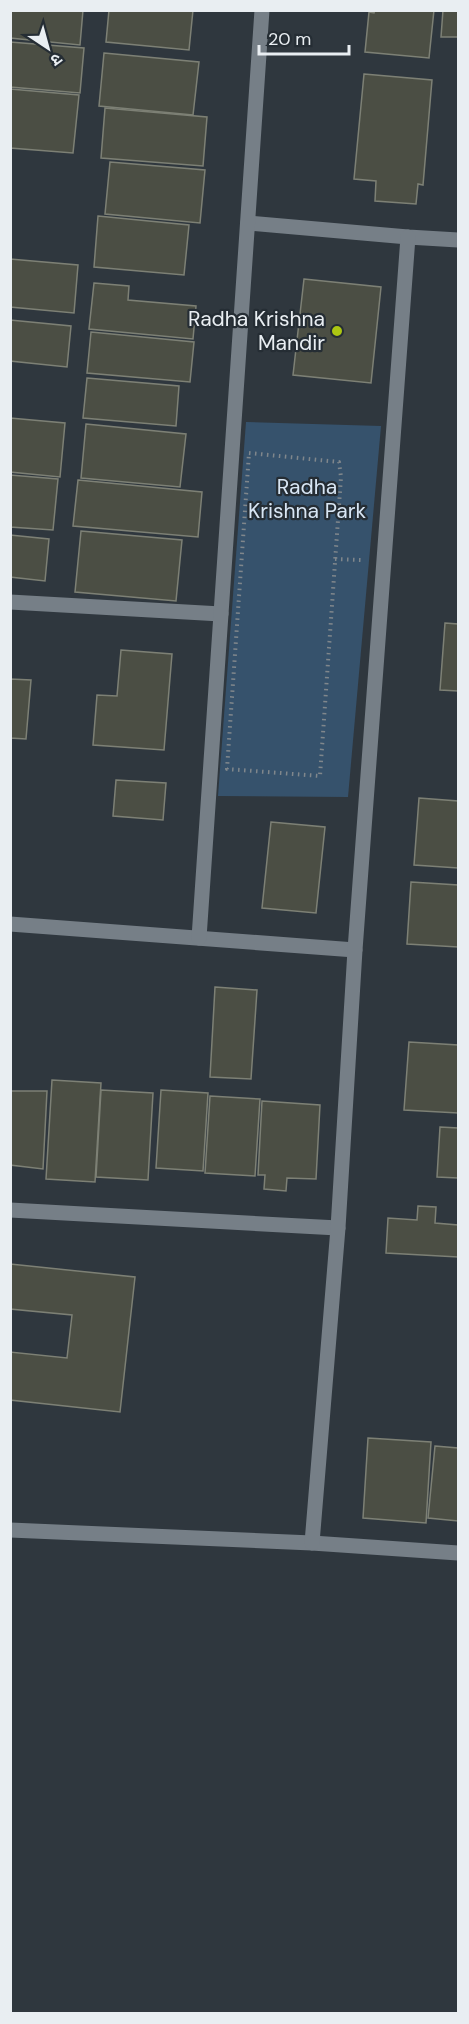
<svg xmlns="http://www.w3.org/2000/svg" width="469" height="2024" font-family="'DM Sans','Noto Sans Devanagari',sans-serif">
<rect width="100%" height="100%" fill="#2f373e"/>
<path fill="#36526c" d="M246 422 381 426 348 797 218 796Z"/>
<g fill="#4b4e44" stroke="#7d8075" stroke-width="1.5">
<path d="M10 10H83L80 45 10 38Z"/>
<path d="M109 10H193L189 50 106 42Z"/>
<path d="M375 10H434L429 58 365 52 369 12 374 13Z"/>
<path d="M443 10H458V37H441Z"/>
<path d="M10 42 84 48 80 93 10 87Z"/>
<path d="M104 53 199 62 193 115 99 106Z"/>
<path d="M364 74 432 80 423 185 418 184 416 204 375 201 376 181 354 179Z"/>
<path d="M10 89 79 95 73 153 10 148Z"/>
<path d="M105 108 207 117 203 166 101 158Z"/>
<path d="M110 162 205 170 200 223 105 214Z"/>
<path d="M98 216 189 225 184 275 94 267Z"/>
<path d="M10 259 78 265 74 313 10 307Z"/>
<path d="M304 279 381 287 371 383 293 375Z"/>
<path d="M94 283 129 286 128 300 196 306 193 339 89 329Z"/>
<path d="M10 320 71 326 67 367 10 361Z"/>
<path d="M91 332 194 342 190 382 87 373Z"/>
<path d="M87 378 179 386 176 426 83 418Z"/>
<path d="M10 418 65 423 60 477 10 472Z"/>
<path d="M86 424 186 434 180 487 81 478Z"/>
<path d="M10 475 58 479 53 530 10 527Z"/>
<path d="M78 480 202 492 198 537 73 526Z"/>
<path d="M81 531 182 540 176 601 75 592Z"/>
<path d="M10 535 49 539 45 581 10 577Z"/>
<path d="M445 623 458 624V691L440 690Z"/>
<path d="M121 650 172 654 164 750 93 745 97 695 117 696Z"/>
<path d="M10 679 31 680 26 739 10 738Z"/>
<path d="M116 780 166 783 163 820 113 816Z"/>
<path d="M419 798 458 801V868L414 865Z"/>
<path d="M271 822 325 827 316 913 262 908Z"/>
<path d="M411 882 458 885V947L407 944Z"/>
<path d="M215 987 257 990 251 1079 210 1077Z"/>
<path d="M409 1042 458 1045V1113L404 1110Z"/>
<path d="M52 1080 101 1083 95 1182 46 1179Z"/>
<path d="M101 1090 153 1093 148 1180 96 1177Z"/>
<path d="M161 1090 208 1093 203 1171 156 1168Z"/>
<path d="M10 1091H47L43 1169 10 1165Z"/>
<path d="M210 1096 260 1099 255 1176 205 1173Z"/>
<path d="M262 1101 320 1105 316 1179 287 1178 286 1191 264 1189 265 1175H258Z"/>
<path d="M440 1127 458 1128V1178L437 1177Z"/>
<path d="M418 1206 436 1207 435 1223 458 1225V1257L386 1253 388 1218 417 1220Z"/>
<path d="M10 1264 135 1277 120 1412 10 1400V1352L67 1358 72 1315 10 1309Z"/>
<path d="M368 1438 431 1442 426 1523 363 1518Z"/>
<path d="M435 1446 458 1448V1521L428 1518Z"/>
</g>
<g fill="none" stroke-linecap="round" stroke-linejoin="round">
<g stroke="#80878c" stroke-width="4" stroke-dasharray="1.5 4.5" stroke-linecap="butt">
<path d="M249 453 339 462 341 477 320 776 227 769Z"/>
<path d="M335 559 361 560"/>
</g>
<g stroke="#767f87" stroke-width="15">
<path d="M248 223 408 237 458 240"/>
<path d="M10 602 221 614"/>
<path d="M10 924 355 950"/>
<path d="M199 938 262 10"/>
<path d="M10 1210 338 1228"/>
<path d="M10 1530 312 1543 458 1553"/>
<path d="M312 1543 338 1228 355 950 408 237"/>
</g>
</g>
<circle fill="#acc612" stroke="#252d34" stroke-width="2" cx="337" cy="331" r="6"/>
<g text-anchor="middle" stroke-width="4.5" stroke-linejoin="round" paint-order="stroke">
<g font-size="21" fill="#e9eef2" stroke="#252d34" text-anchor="end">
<text x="325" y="326">Radha Krishna<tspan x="325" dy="24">Mandir</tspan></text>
</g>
<g font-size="21" fill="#d8e6f4" stroke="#252d34">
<text x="307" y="494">Radha<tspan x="307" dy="24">Krishna Park</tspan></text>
</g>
</g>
<rect width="469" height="2024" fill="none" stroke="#e9eef2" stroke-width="24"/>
<g transform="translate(48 48) rotate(144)" stroke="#252d34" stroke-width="4.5" paint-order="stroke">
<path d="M0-4.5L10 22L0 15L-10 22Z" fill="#e9eef2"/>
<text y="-9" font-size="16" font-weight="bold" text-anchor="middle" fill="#e9eef2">उ</text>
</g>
<path d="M259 45v9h90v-9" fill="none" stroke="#e9eef2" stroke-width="3"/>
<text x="268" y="45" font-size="18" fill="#e9eef2" stroke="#252d34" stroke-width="4.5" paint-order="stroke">20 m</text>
</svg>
